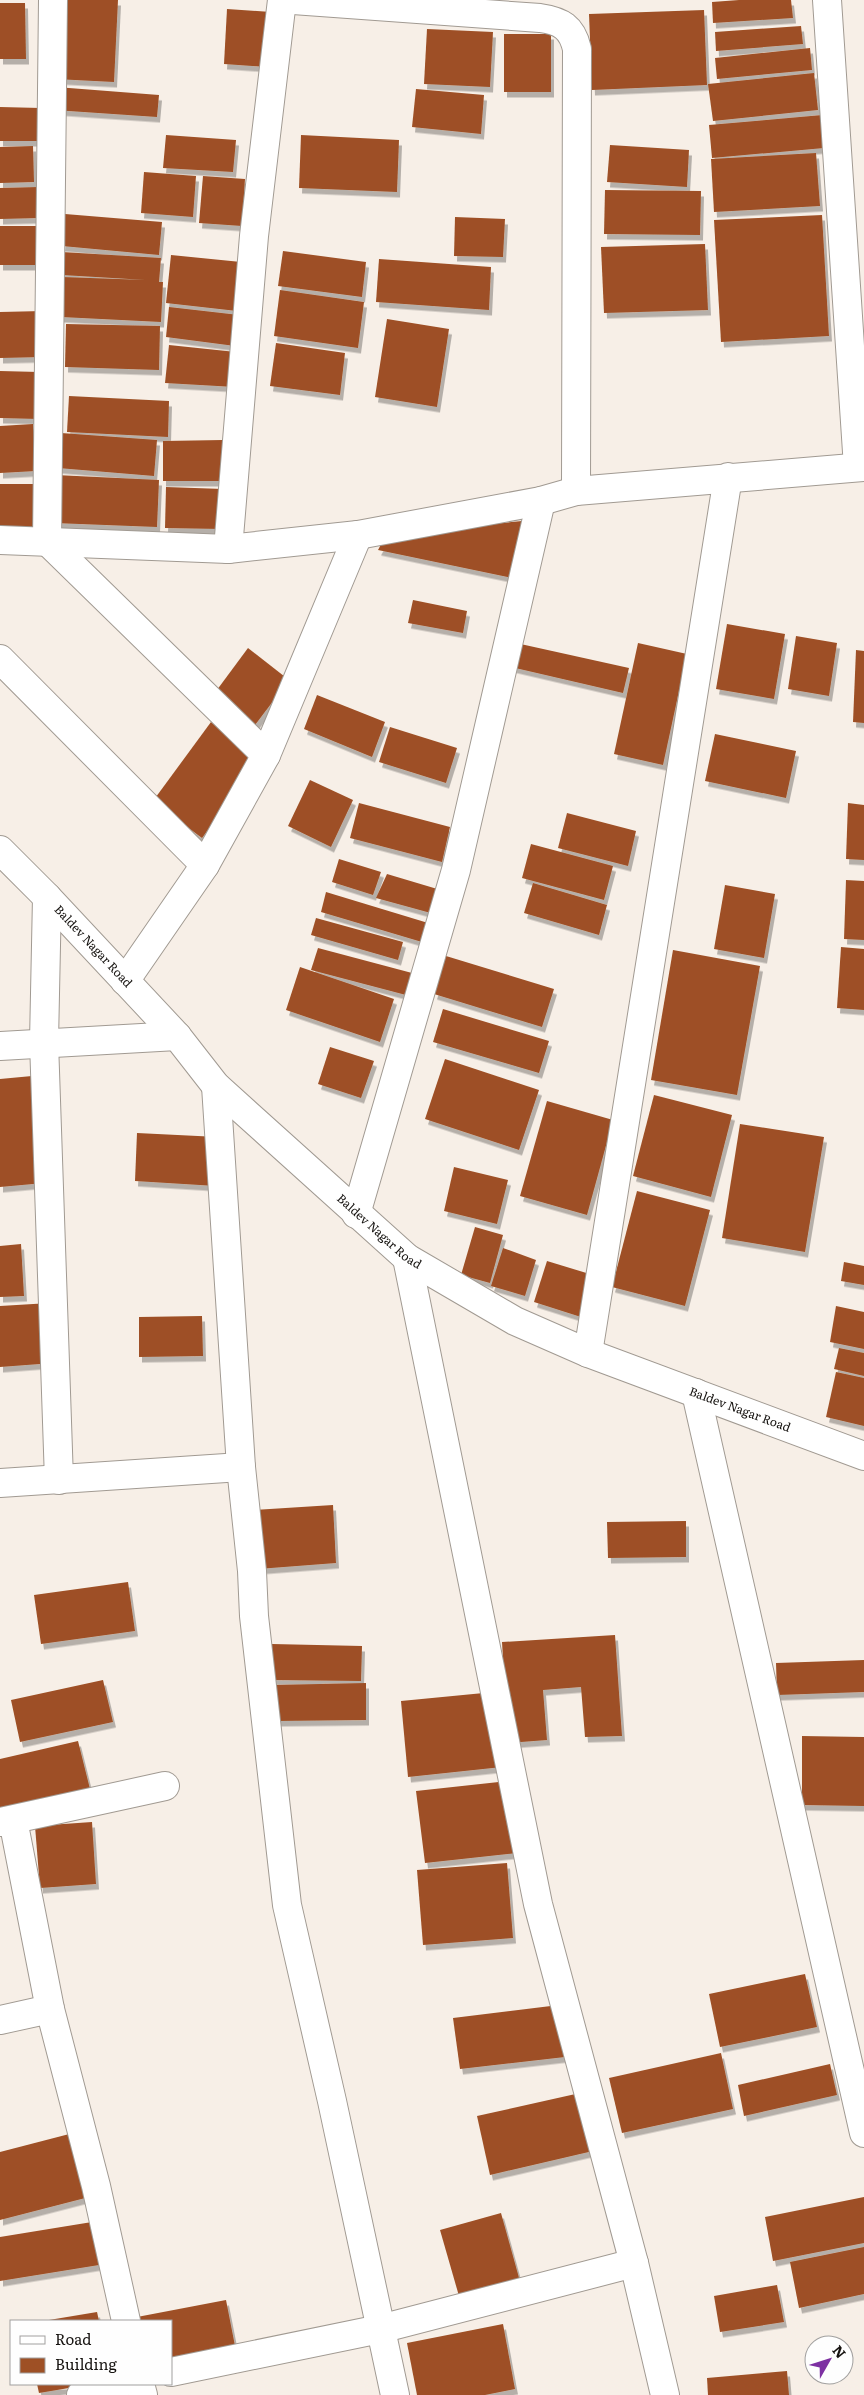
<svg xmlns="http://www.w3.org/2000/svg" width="864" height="2395" font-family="Literata,serif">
<defs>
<filter id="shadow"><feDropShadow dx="3" dy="5.5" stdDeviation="0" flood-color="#0004"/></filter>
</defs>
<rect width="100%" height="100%" fill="#f7efe7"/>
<g fill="#9e5025" filter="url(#shadow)">
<path d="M60 0H118L114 82 55 79Z"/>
<path d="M739 0H791L793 18 713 23 712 2Z"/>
<path d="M0 3H25L26 59H0Z"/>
<path d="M227 9 271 12 268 67 224 64Z"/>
<path d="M704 10 707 85 592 90 589 14Z"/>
<path d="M801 26 803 44 716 51 715 32Z"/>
<path d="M427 29 493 32 490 87 424 84Z"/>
<rect x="504" y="34" width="47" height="58"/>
<path d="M810 48 812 70 717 79 715 58Z"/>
<path d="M814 73 818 110 713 121 708 84Z"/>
<path d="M56 87 159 95 157 117 54 110Z"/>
<path d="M416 89 484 95 481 134 412 127Z"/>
<path d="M0 107 41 108 40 141H0Z"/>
<path d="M822 115 824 148 712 158 709 125Z"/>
<path d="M166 135 236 140 233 172 163 168Z"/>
<path d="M301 135 399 140 397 192 299 188Z"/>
<path d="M610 145 689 150 687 187 607 182Z"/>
<path d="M33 146 34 182 0 183V147Z"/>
<path d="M816 153 820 206 714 212 711 159Z"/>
<path d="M144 172 196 176 193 217 141 213Z"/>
<path d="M203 176 245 179 242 226 199 223Z"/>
<path d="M38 187 39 218 0 219V188Z"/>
<path d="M605 190 701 191 700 235 604 234Z"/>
<path d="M65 214 162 222 159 255 62 246Z"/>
<path d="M822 215 829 336 721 342 714 220Z"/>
<path d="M455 217 505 219 503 257 454 256Z"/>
<rect x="0" y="226" width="44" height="39"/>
<path d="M705 244 708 310 604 313 601 247Z"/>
<path d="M283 251 366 262 362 297 278 286Z"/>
<path d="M62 252 161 258 159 282H163L161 322 61 317 62 277 146 280 62 275Z"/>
<path d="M171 255 241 262 237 311 166 303Z"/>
<path d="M379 259 491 267 489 310 376 302Z"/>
<path d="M280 290 364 302 358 348 274 336Z"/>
<path d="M169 307 239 315 235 346 166 337Z"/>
<path d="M43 311V357L0 358V312Z"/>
<path d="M387 319 449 329 437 407 375 397Z"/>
<path d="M66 324 160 326 159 370 65 367Z"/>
<path d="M276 343 345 353 340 395 270 386Z"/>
<path d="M169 345 236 352 235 387 165 383Z"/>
<path d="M0 371 39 372V419L0 418Z"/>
<path d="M69 396 169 401 168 437 67 432Z"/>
<path d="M33 424 36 471 0 473V426Z"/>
<path d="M61 433 157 440 154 476 58 468Z"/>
<path d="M223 440 224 481H163V441Z"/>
<path d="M56 475 159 480 157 527 54 523Z"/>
<path d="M0 484H41L42 527 0 528Z"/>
<path d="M166 487 223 489 222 529 165 528Z"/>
<path d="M522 521 512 578 378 550 386 535Z"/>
<path d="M413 600 467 611 463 633 408 623Z"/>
<path d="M727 624 785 634 774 699 716 689Z"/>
<path d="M796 636 837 643 829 696 788 689Z"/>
<path d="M516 643 629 668 623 693 511 667Z"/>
<path d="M638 643 687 654 663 765 614 754Z"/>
<path d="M248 648 289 680 252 729 211 698Z"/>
<path d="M856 650 864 651V723L853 722Z"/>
<path d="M317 695 385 722 372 757 304 729Z"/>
<path d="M211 722 260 759 202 838 153 801Z"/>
<path d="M390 727 457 748 446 783 379 762Z"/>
<path d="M715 734 796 751 786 798 705 781Z"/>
<path d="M310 780 353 800 331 847 288 826Z"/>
<path d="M359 803 450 827 442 862 350 838Z"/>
<path d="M848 803 864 805V860L846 859Z"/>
<path d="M567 813 636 831 628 866 558 848Z"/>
<path d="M531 844 613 866 604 900 522 878Z"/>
<path d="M339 859 381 872 373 895 332 882Z"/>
<path d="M387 874 444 891 438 915 376 898Z"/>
<path d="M846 880 864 881V940L844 939Z"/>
<path d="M533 883 607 905 599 935 524 913Z"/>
<path d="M725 885 775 894 764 958 714 949Z"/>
<path d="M326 892 438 926 432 945 321 912Z"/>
<path d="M316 918 403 942 398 960 311 935Z"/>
<path d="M841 947 864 949V1010L837 1008Z"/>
<path d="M318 948 412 973 406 995 311 970Z"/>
<path d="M673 950 760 966 737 1095 651 1080Z"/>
<path d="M446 956 554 989 542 1027 434 994Z"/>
<path d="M300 967 394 999 380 1042 286 1010Z"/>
<path d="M443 1009 549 1041 539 1073 433 1042Z"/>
<path d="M330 1047 374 1061 361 1098 318 1084Z"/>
<path d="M445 1059 539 1090 519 1150 425 1119Z"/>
<path d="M32 1076 44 1183 0 1187V1079Z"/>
<path d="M654 1095 732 1115 711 1197 633 1176Z"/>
<path d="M547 1101 613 1120 587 1215 520 1196Z"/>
<path d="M740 1124 824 1137 805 1252 722 1238Z"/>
<path d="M137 1133 218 1137 216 1186 135 1181Z"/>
<path d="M454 1167 508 1180 497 1224 444 1211Z"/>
<path d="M637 1191 710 1210 685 1306 612 1287Z"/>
<path d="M475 1227 503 1235 490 1283 461 1275Z"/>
<path d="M21 1244 24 1296 0 1297V1246Z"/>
<path d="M503 1248 536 1260 525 1296 491 1286Z"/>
<path d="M547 1261 593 1275 581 1317 534 1302Z"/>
<path d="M844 1262 864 1266V1285L841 1281Z"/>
<path d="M50 1303 53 1363 0 1367V1306Z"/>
<path d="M836 1306 864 1312V1349L830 1342Z"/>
<path d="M202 1316 203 1356 139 1357V1317Z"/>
<path d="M839 1348 864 1353V1376L834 1369Z"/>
<path d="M836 1372 864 1378V1426L826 1417Z"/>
<path d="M333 1505 336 1563 258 1569 254 1510Z"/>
<path d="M686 1521V1557L608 1558 607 1522Z"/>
<path d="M128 1582 135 1631 41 1644 34 1595Z"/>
<path d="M615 1635 622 1736 585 1737 581 1687 543 1690 547 1740 508 1743 502 1642Z"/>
<path d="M272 1644 362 1646 361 1681 272 1680Z"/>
<path d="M864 1660V1692L777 1695 776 1663Z"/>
<path d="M103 1680 113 1722 20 1742 11 1700Z"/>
<path d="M366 1683V1720L275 1721 274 1685Z"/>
<path d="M494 1692 502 1767 408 1777 401 1701Z"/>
<path d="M802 1736 864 1737V1806L802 1805Z"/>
<path d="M78 1741 92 1797 0 1817V1759Z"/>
<path d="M508 1781 517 1853 425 1863 416 1791Z"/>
<path d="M92 1822 96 1884 40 1888 35 1826Z"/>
<path d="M507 1863 513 1938 423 1945 417 1870Z"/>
<path d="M805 1974 817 2027 720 2047 709 1994Z"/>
<path d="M559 2005 565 2057 460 2069 453 2018Z"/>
<path d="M721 2053 733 2109 622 2133 609 2078Z"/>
<path d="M830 2064 837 2095 744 2116 738 2085Z"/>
<path d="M580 2093 593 2151 490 2175 477 2116Z"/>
<path d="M77 2132 93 2196 0 2220V2152Z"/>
<path d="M864 2197V2243L773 2261 765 2217Z"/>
<path d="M501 2213 521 2285 461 2303 440 2230Z"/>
<path d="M92 2222 99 2265 0 2281V2237Z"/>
<path d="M864 2247V2294L799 2308 790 2262Z"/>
<path d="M777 2285 784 2322 720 2332 714 2296Z"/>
<path d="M226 2300 236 2351 171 2364V2321H138L137 2317Z"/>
<path d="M97 2312 99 2321H49V2320Z"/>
<path d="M503 2324 515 2389 485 2395H417L407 2343Z"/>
<path d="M787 2371 789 2395H708L707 2378Z"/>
<path d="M37 2384H87V2385L39 2393Z"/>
</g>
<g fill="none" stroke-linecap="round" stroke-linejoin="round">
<defs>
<g id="minor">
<path d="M53 0 47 541 266 755"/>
<path d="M293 0 540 18C561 21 572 27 577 49L576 491"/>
<path d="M827 0 858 467"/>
<path d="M0 540 228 549 358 535 541 501 576 491 864 467"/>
<path d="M228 549 254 236 282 0"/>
<path d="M0 659 205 865"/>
<path id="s1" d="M0 850 47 897 177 1036 216 1086 407 1258 515 1321 588 1353 864 1456"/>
<path d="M47 897 44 1042 59 1480"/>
<path d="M125 981 205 865 266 755 358 535"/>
<path d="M0 1046 177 1036"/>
<path d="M216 1086 241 1467 252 1571 254 1616 287 1905 332 2101 395 2395"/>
<path d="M356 1214 456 870 541 501"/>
<path d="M407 1258 538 1904 634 2263 665 2395"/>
<path d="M588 1353 728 477"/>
<path d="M696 1393 864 2133"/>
<path d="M0 1483 241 1467"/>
<path d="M13 1820 50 2009 96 2186 126 2321"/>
<path d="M0 1822 165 1786"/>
<path d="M0 2020 50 2009"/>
<path d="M171 2372 380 2329 634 2263"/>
<path d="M140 2384 143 2395"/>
<path d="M81 2395 120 2384"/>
</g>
</defs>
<use href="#minor" stroke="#a19a92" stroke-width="30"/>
<use href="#minor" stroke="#fff" stroke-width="28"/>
</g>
<g text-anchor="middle" stroke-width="5" stroke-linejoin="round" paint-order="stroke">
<g font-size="12" fill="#161310" stroke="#fefefe">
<text dy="4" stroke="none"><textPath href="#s1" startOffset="134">Baldev Nagar Road</textPath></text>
<text dy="4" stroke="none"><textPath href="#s1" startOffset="539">Baldev Nagar Road</textPath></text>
<text dy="4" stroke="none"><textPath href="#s1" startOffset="944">Baldev Nagar Road</textPath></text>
</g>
</g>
<rect x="10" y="2320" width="162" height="65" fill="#fefefe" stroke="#a1a09f"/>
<rect x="20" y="2336" width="25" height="8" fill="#ffffff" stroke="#a1a09f"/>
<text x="55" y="2345" font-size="15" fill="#161310">Road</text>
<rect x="20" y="2358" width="25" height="15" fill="#9e5025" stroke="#a1a09f"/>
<text x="55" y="2370" font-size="15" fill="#161310">Building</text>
<g transform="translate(829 2360) rotate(51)"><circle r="24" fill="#fefefe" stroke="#a1a09f"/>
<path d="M0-4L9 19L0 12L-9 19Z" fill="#7d30a2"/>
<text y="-8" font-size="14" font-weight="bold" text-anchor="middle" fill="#161310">N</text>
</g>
</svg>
